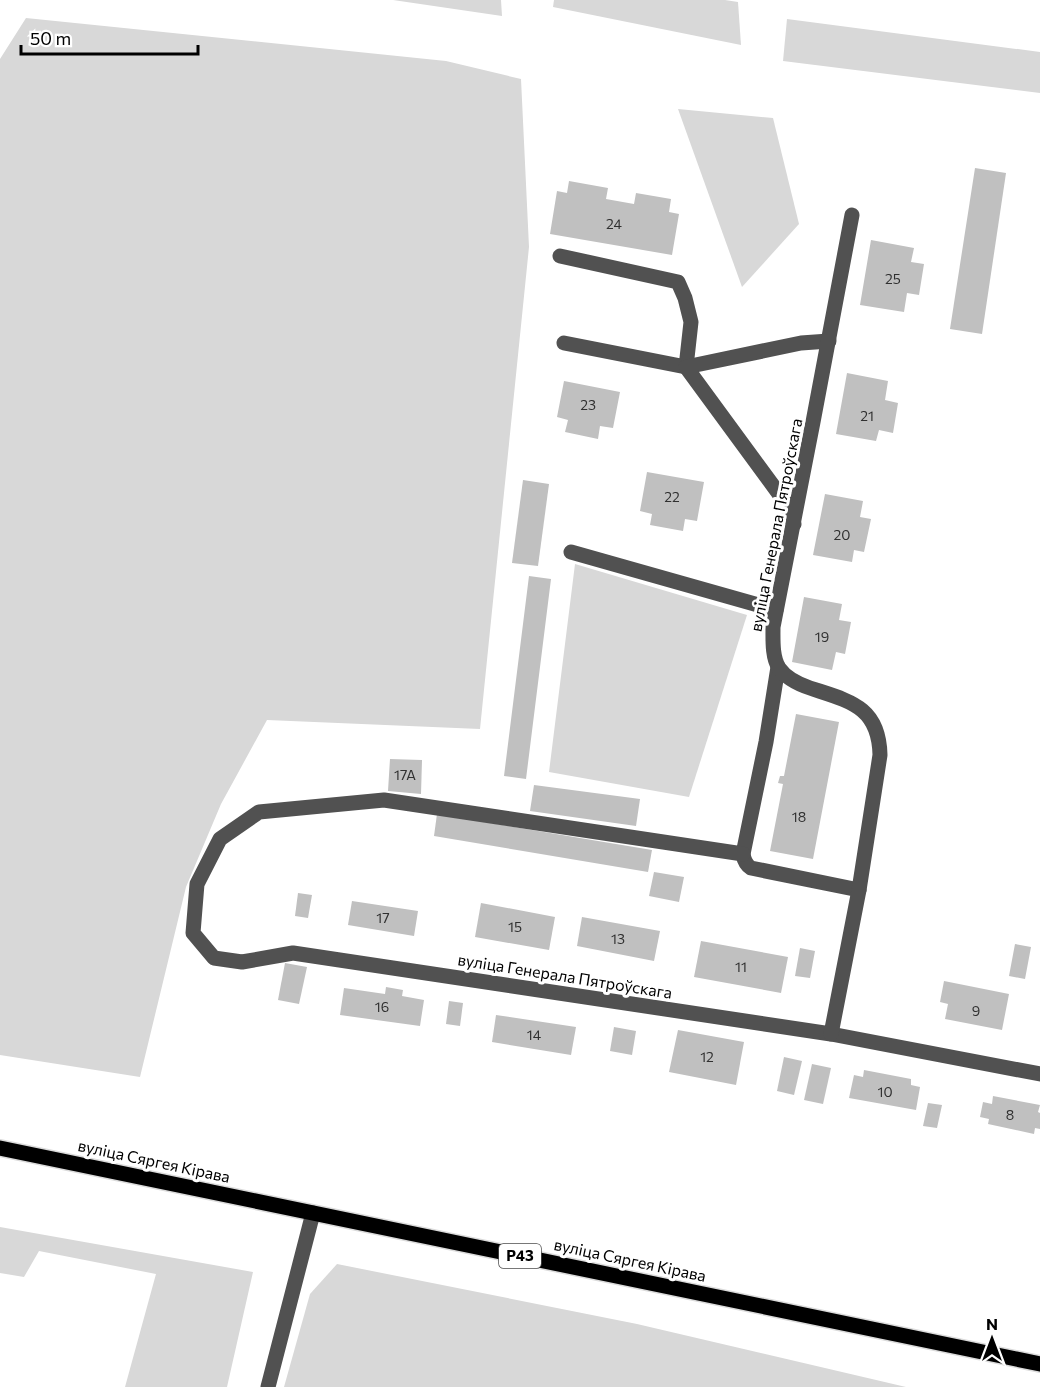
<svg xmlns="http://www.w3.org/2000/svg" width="1040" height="1387" font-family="Commissioner,sans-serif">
<rect width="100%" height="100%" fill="#fff"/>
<g fill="#d8d8d8">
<path d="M393 0H501L502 16Z"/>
<path d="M554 0H725L738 2 741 45 553 7Z"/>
<path d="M26 18 446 61 521 79 529 247 480 729 267 720 221 804 186 887 140 1077 0 1055V59Z"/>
<path d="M787 19 1040 52V93L783 61Z"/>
<path d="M678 109 773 118 799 224 742 287Z"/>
<path d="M575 564 747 615 689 797 549 772Z"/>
<path d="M0 1227 253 1272 227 1387H125L156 1274 39 1251 24 1277 0 1273Z"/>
<path d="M337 1264 637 1324 906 1387H284L310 1294Z"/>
</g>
<g fill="#c0c0c0">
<path d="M975 168 1006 173 982 334 950 329Z"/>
<path d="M569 181 608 188 606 199 634 204 636 193 671 199 669 212 679 214 672 255 550 234 557 191 567 193Z"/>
<path d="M871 240 914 248 911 262 924 264 919 295 907 293 904 312 860 305Z"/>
<path d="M847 373 888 381 885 400 898 403 893 433 879 430 876 441 836 434Z"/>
<path d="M564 381 620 392 613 428 600 426 598 439 565 432 568 420 557 417Z"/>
<path d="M647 472 704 482 697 521 685 519 683 531 650 525 652 514 640 511Z"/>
<path d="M523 480 549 484 538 566 512 563Z"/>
<path d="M825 494 863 501 860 517 871 519 864 552 854 550 852 562 813 555Z"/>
<path d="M529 576 551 579 526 779 504 776Z"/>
<path d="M804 597 842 604 839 620 851 622 845 654 836 652 832 670 792 662Z"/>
<path d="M796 714 839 722 813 859 770 851 783 784 778 783 780 776H784Z"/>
<path d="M390 759 422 760 421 794 388 791Z"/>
<path d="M534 785 640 799 636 826 530 811Z"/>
<path d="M437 814 652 850 648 872 434 836Z"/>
<path d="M654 872 684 877 679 902 649 896Z"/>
<path d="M298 893 312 895 308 918 295 916Z"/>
<path d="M352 901 418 911 414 936 348 925Z"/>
<path d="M481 903 555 917 549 950 475 937Z"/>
<path d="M582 917 660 931 654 961 577 946Z"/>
<path d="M701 941 788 957 781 993 694 977Z"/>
<path d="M1015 944 1031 947 1025 979 1009 976Z"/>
<path d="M800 948 815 951 810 978 795 976Z"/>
<path d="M285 963 307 967 299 1004 278 1000Z"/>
<path d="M944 981 1009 994 1002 1030 945 1019 948 1004 940 1002Z"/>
<path d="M386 987 403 990 402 996 424 1000 420 1026 340 1015 344 988 385 994Z"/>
<path d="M449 1001 463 1003 460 1026 446 1024Z"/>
<path d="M496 1015 576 1027 571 1055 492 1042Z"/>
<path d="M614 1027 636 1031 632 1055 610 1051Z"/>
<path d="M678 1030 744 1042 736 1085 669 1072Z"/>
<path d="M784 1057 802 1061 794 1095 777 1091Z"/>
<path d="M812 1064 831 1068 823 1104 804 1100Z"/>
<path d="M864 1070 911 1079V1085L920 1087 916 1110 849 1098 854 1075 863 1077Z"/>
<path d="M993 1096 1040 1105 1038 1112 1040 1113V1129L1035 1128 1034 1134 988 1124 989 1119 980 1117 983 1102 992 1104Z"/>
<path d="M928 1103 942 1105 937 1128 923 1126Z"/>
</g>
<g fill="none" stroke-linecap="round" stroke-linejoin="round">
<defs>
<path id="major" d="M0 1148 1040 1364"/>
</defs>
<use href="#major" stroke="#dbdbdb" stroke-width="18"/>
<g stroke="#515151" stroke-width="15">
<path d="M560 256 678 282 685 298 691 322 686 367 564 343"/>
<path d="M794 524 785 502 686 367 801 343 829 341"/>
<path d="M571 552 776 610"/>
<path d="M778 667 766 742 743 854C744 860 746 865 751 868L859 890"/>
<path d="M743 854 384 800 259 812 220 839 197 884 193 933 214 958 242 962 293 953 831 1034 1040 1074"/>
<path d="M831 1034 859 890 880 755C879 706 849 701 810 688 798 684 786 678 779 668 772 657 773 640 773 627L813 422 852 215"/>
<path d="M268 1387 313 1213"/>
</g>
<use href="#major" stroke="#000" stroke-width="15"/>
</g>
<g text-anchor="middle" stroke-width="6" stroke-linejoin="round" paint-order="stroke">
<g font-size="14" fill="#303030">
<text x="614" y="229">24</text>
<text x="893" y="284">25</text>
<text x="588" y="410">23</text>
<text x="867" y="421">21</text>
<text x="672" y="502">22</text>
<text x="842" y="540">20</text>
<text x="822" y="642">19</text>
<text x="405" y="780">17А</text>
<text x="799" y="822">18</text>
<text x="383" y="923">17</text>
<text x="515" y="932">15</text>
<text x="618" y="944">13</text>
<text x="741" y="972">11</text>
<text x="382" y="1012">16</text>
<text x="976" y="1016">9</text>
<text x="534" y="1040">14</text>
<text x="707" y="1062">12</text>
<text x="885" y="1097">10</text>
<text x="1010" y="1120">8</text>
</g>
<rect fill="#fff" stroke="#4c4c4c" stroke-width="1.5" x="499" y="1244" width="42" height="24" rx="4.5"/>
<g font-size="15" font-weight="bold" fill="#000">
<text x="520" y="1261">Р43</text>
</g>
<g font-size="16" fill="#000" stroke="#fff">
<text transform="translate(776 525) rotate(-79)" y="6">вуліца Генерала Пятроўскага</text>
<text transform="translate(565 976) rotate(9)" y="6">вуліца Генерала Пятроўскага</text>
<text transform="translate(154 1161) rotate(12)" y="6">вуліца Сяргея Кірава</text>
<text transform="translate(630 1260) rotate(12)" y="6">вуліца Сяргея Кірава</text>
</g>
</g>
<g transform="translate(992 1339)" stroke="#ffffff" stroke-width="4.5" paint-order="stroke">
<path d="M0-4.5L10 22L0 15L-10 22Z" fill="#000000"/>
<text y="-9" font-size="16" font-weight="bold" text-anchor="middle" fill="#000000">N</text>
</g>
<path d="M21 45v9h177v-9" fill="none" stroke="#000000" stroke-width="3"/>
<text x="30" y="45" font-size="18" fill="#000000" stroke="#ffffff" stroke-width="4.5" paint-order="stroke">50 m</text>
</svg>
